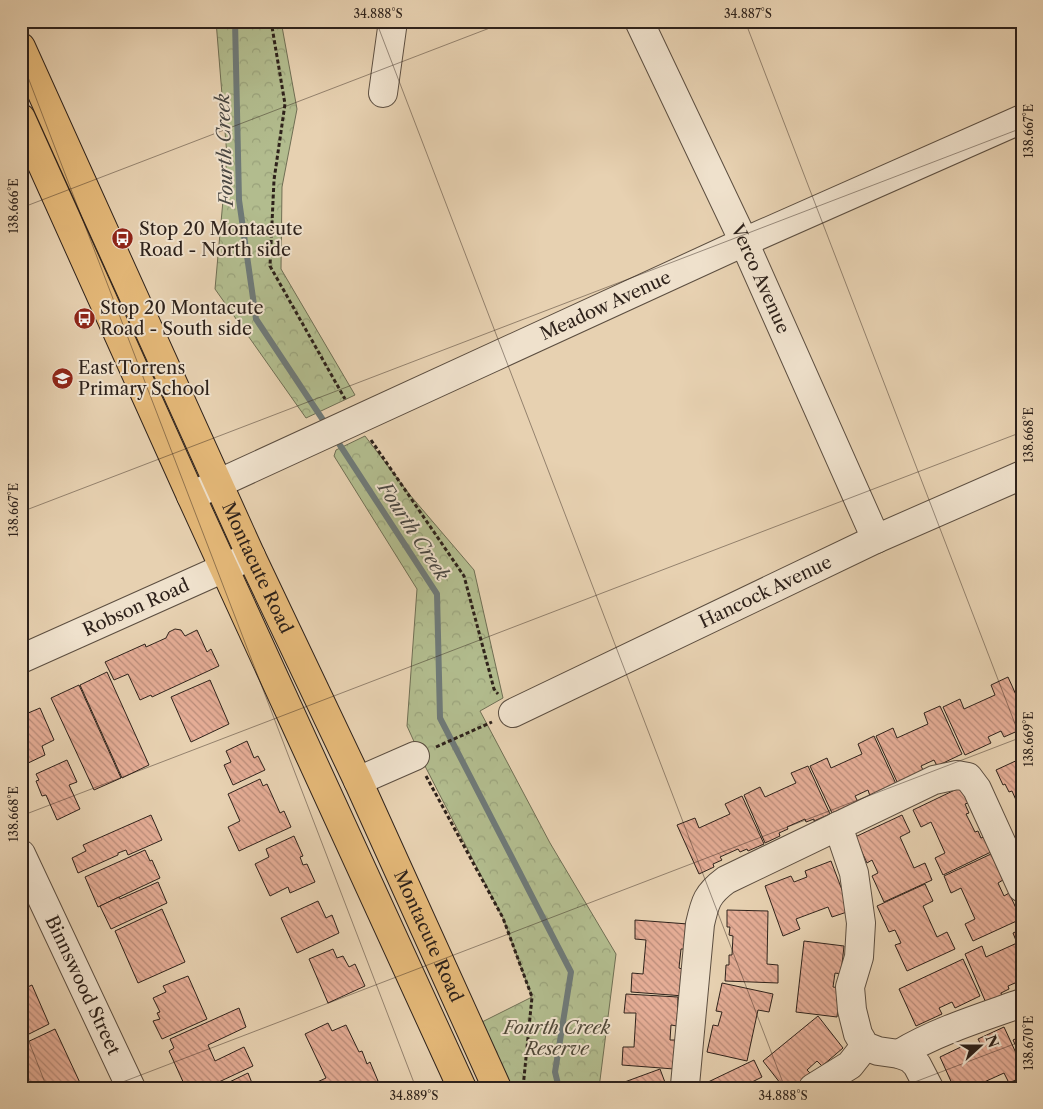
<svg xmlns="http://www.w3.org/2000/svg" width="1043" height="1109" font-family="'Libre Caslon Text',serif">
<defs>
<pattern id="park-crowns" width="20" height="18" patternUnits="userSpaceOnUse" patternTransform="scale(1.25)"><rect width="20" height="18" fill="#b2bc8e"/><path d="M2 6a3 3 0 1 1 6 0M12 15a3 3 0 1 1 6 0" fill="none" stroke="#99a17a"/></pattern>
<pattern id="building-back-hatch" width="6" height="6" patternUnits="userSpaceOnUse" patternTransform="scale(1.25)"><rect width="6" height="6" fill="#e5ad96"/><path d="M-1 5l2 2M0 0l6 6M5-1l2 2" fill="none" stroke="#ba8c7a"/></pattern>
</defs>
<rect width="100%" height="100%" fill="#e7d1b1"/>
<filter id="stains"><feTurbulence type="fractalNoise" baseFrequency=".004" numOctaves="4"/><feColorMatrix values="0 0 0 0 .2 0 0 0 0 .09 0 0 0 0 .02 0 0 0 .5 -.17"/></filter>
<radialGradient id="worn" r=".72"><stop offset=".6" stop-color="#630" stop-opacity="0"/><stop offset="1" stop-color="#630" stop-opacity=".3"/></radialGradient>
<g fill="url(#park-crowns)" stroke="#706f54">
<path d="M216 21H281L297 109 282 187 281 269 355 395 306 418 215 289 227 156Z"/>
<path d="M365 436 410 495 474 570 503 698 480 711 550 843 616 954 599 1088H507L478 1024 532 997 503 918 426 768 407 726 417 589 334 456 336 450Z"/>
</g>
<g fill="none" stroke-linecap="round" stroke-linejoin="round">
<g stroke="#6f7a78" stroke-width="6">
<path d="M235 21 239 200 256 319 327 426"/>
<path d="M334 436 437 594 440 718 571 972 555 1072 559 1088"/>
</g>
</g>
<g fill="url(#building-back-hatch)" stroke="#2e221b">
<path d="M175 629 181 630 185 636 197 630 207 652 211 649 219 666 152 697 151 695 140 700 128 674 114 680 105 662 145 644 146 647 166 638 169 632Z"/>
<path d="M107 672 149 765 122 778 80 685Z"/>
<path d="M1008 677 1022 708V729L1004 737 1001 731 988 737 991 743 965 755 943 707 960 699 964 709 995 695 991 685Z"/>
<path d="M210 680 229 724 191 742 171 697Z"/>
<path d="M79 685 121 778 94 790 51 698Z"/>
<path d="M940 706 962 754 937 766 934 760 921 766 924 772 898 784 876 736 893 728 897 738 928 724 924 713Z"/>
<path d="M40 708 54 740 42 746 45 755 26 764 21 753V716Z"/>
<path d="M874 736 896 784 870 796 868 790 855 796 858 802 832 813 810 766 827 758 831 768 862 754 858 744Z"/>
<path d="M247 741 254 758 258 756 265 770 233 785 224 765 231 762 226 751Z"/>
<path d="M1022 758V828L1018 819 1020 818 1017 811 1020 809 1012 791 1009 792 1005 784 1003 785 996 770Z"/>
<path d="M67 760 77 782 69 785 80 809 57 820 46 795 42 796 36 781 39 780 36 774Z"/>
<path d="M808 766 830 814 814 821V819L806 822 805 819 787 827 788 829 779 833 780 836 765 843 744 795 760 787 765 797 796 783 791 773Z"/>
<path d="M260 779 263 786 267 784 280 813 284 811 291 827 239 851 228 827 240 821 228 794Z"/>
<path d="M961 787 968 803 965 804 969 813 966 814 975 832 978 831 981 838 984 837 991 852 943 875 935 858 945 853 931 822 921 827 913 810Z"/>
<path d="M742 796 764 844 748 851 747 849 740 852 738 849 720 857 722 860 713 864 714 867 699 874 677 825 695 818 699 828 730 814 725 804Z"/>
<path d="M151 815 162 840 128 855 126 850 118 853V855L78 873 72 858 86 851 83 845Z"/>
<path d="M902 815 910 832 900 837 914 868 925 863 932 880 884 902 872 876 878 873 872 860 867 863 855 837Z"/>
<path d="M294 836 303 856 300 857 303 865 307 864 315 882 290 893 288 887 270 896 255 864 269 857 266 849Z"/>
<path d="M145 850 150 861 152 860 160 878 98 907 85 877Z"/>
<path d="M991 854 1003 880 998 883 1004 896 1009 893 1021 919 973 941 965 924 975 919 961 888 951 893 944 876Z"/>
<path d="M831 861 850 911 832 917 828 907 796 919 800 929 783 936 765 886 791 876 794 882 807 877 805 871Z"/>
<path d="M158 882 167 903 111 929 100 906 119 897 120 899Z"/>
<path d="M925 884 933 901 923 906 937 937 947 932 955 949 907 971 895 945 901 943 895 930 889 932 877 906Z"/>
<path d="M318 901 326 918 332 915 339 933 297 953 281 918Z"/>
<path d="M162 909 185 962 138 983 115 931Z"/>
<path d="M727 910 768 911 767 964 778 965V983L725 981 726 965H729V955H732L733 936 729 935 730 927H727Z"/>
<path d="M635 920 688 924 684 949H681L679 968 682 969 684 996 631 992 632 973 643 974 646 940 635 939Z"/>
<path d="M1022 929V980L1008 986 1009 989 1001 993 1002 996 986 1003 965 954 982 946 986 957 1017 943 1013 933Z"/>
<path d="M804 941 844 946 841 974 835 973 833 987 840 988 837 1017 796 1012Z"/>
<path d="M333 949 337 958 343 956 349 967 355 964 365 986 328 1003 309 959Z"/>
<path d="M963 959 980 996 955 1008 952 1002 939 1008 942 1014 916 1026 899 989Z"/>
<path d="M188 976 207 1019 162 1039 153 1021 160 1019 157 1013 160 1012 153 998 166 992 163 986Z"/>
<path d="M722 983 773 994 769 1012 758 1010 747 1061 707 1052 713 1025 718 1026 722 1012 716 1011Z"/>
<path d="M32 985 49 1024 27 1035 21 1022V990Z"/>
<path d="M626 994 678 997 677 1026 671 1025 670 1040H676L674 1069 622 1065 623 1047H634L636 1013H624Z"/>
<path d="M239 1008 246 1027 208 1045 215 1061 244 1047 253 1066 206 1088H191L190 1084 185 1086 169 1051 174 1048 170 1039Z"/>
<path d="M818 1016 843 1048 822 1066 817 1061 807 1070 811 1074 794 1088H784L763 1061Z"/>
<path d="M328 1023 332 1031 346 1025 359 1052 362 1051 367 1064 370 1062 378 1081 364 1088H304L326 1078 305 1034Z"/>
<path d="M1004 1027 1022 1066V1077L1009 1083 1004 1073 971 1088H954L940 1057 965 1045 968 1051 981 1045 978 1039Z"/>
<path d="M55 1029 81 1085 75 1088H21V1045Z"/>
<path d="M1022 1036V1059L1013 1040Z"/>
<path d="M754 1060 762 1077 752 1082 755 1088H709L706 1083Z"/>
<path d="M660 1069 666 1085H664L665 1088H611V1087Z"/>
<path d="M248 1073 254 1088H217Z"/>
</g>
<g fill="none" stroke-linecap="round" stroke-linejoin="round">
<defs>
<g id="minor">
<path id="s1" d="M639 21 744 242 876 539"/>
<path d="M383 93 393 21"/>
<path id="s2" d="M191 496 744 242 1022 119"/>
<path id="s3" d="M21 659 251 556"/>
<path id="s4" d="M513 713 876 539 1022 475"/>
<path d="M358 781 415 756"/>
<path d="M838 826 854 873 861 923 859 957 850 987 852 1010 858 1034 865 1046 878 1051 899 1054 910 1058 917 1065 929 1088"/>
<path id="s5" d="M21 854 131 1088"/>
<path d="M899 1054C937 1031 980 1018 1022 1003"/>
<path d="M686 1088 685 1085 700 924C705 902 707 894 726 880L934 780 957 775 968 777 977 789 1022 888"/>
<path d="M813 1088 850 1065 865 1046"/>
</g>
<g id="major">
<path id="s6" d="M21 47 251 556 358 781 497 1088"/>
<path d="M21 118 191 496 462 1088"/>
</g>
</defs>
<use href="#minor" stroke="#5c4e40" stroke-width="30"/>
<use href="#major" stroke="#2e221b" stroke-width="30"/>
<g stroke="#2e221b" stroke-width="3" stroke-dasharray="4 2.5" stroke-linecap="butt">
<path d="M271 21 285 104 274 180 270 266 345 399"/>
<path d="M371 440 464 576 494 689 498 694"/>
<path d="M436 747 492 722"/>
<path d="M426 776 503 918 532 997 523 1088"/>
</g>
<use href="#minor" stroke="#efe1cc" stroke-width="28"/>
<use href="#major" stroke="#e4b878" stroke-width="28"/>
</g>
<path fill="none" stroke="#2e221b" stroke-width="1" stroke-opacity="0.45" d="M376 21 785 1088M745 21 1022 742M21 59 416 1088M21 208 508 21M21 512 1022 128M21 816 1022 432M21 1021 47 1088M107 1088 1022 737M899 1088 1022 1041"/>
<defs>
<symbol id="bus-disc" viewBox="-11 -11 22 22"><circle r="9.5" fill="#8f2418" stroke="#efe1cc"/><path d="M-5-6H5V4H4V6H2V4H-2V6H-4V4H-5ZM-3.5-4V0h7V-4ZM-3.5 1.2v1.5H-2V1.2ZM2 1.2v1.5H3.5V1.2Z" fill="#fff"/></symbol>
<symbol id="school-disc" viewBox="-11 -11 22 22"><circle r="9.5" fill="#8f2418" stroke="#efe1cc"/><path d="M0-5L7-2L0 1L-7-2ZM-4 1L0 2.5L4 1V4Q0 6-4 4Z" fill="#fff"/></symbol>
</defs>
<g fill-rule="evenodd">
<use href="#bus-disc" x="110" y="226" width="25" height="25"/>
<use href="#bus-disc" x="72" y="306" width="25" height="25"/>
<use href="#school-disc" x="50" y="366" width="25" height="25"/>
</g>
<g text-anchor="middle" stroke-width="4" stroke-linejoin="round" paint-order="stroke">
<g font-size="18" fill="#2e221b" stroke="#efe1cc" text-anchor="start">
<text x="139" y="235">Stop 20 Montacute<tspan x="139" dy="21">Road - North side</tspan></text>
<text x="100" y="314">Stop 20 Montacute<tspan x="100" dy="21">Road - South side</tspan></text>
<text x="78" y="374">East Torrens<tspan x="78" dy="21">Primary School</tspan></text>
</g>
<g font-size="18" fill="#2e221b" stroke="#efe1cc">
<text dy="6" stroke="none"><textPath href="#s1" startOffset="285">Verco Avenue</textPath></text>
<text dy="6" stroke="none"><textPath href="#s2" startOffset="456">Meadow Avenue</textPath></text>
<text dy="6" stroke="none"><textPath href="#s6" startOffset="572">Montacute Road</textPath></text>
<text dy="6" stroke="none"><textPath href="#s4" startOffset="280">Hancock Avenue</textPath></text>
<text dy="6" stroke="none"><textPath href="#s3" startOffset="126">Robson Road</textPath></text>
<text dy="6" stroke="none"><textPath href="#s6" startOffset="978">Montacute Road</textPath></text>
<text dy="6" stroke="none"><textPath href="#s5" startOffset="145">Binnswood Street</textPath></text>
</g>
<g font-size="18" font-style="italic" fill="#4f4838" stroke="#efe1cc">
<text x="557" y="1034">Fourth Creek<tspan x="557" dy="21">Reserve</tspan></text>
</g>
<g font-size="19" font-style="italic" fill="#494742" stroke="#efe1cc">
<text transform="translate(224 150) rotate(-92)" y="7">Fourth Creek</text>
<text transform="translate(414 531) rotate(57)" y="7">Fourth Creek</text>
</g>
</g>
<rect width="1043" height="1109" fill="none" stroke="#e7d1b1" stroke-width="55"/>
<g transform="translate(980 1046) rotate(69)" stroke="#efe1cc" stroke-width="4" paint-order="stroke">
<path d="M0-4L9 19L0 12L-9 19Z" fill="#2e221b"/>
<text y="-8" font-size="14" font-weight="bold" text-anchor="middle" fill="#2e221b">N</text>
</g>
<rect x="28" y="28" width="988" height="1054" fill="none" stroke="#2e221b" stroke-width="2"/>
<g font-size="12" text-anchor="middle" fill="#2e221b">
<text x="378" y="18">34.888°S</text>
<text x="748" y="18">34.887°S</text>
<text transform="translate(1029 131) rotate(-90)" y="4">138.667°E</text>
<text transform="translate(14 206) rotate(-90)" y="4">138.666°E</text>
<text transform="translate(1029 435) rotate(-90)" y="4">138.668°E</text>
<text transform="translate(14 510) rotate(-90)" y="4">138.667°E</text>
<text transform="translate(1029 739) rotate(-90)" y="4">138.669°E</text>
<text transform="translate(14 814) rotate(-90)" y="4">138.668°E</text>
<text transform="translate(1029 1043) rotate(-90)" y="4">138.670°E</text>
<text x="414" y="1100">34.889°S</text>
<text x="783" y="1100">34.888°S</text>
</g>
<rect width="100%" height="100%" filter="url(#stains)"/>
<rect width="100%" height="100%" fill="url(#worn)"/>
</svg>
